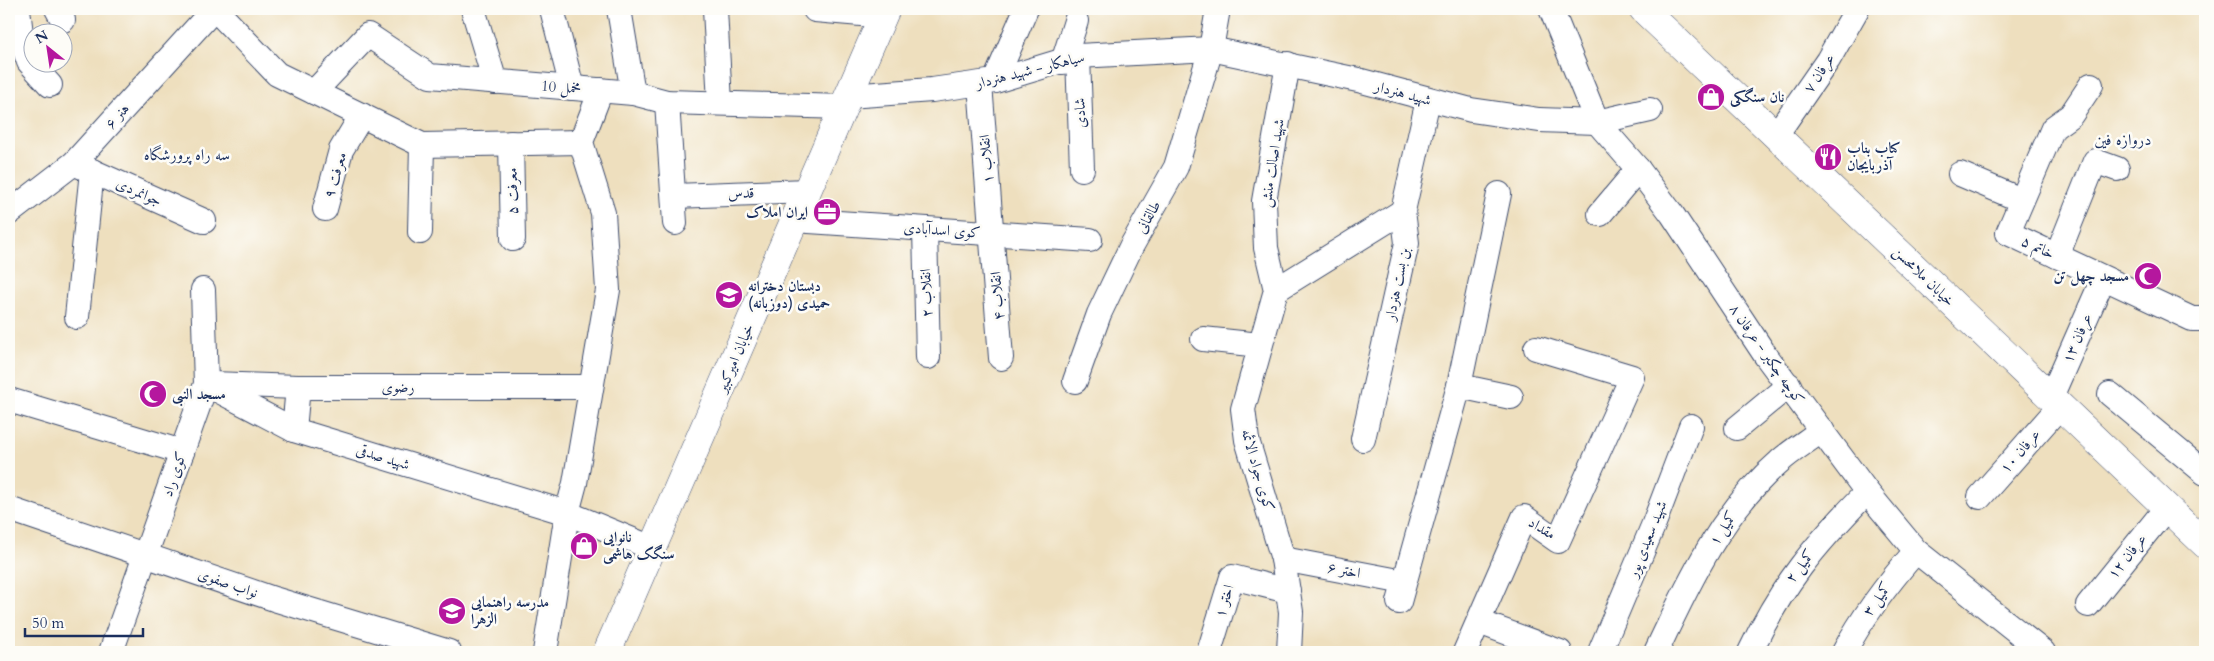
<svg xmlns="http://www.w3.org/2000/svg" width="2214" height="661" font-family="Cardo,Amiri,serif">
<rect width="100%" height="100%" fill="#fdfcf7"/>
<filter id="ink" filterUnits="userSpaceOnUse"><feTurbulence type="fractalNoise" baseFrequency=".02" numOctaves="2"/><feDisplacementMap in="SourceGraphic" scale="10" xChannelSelector="R" yChannelSelector="G"/><feConvolveMatrix kernelMatrix="1 2 1 2 8 2 1 2 1" color-interpolation-filters="sRGB"/></filter>
<filter id="wash" filterUnits="userSpaceOnUse"><feTurbulence type="fractalNoise" baseFrequency=".0096" numOctaves="4" result="noise"/><feDisplacementMap in="SourceGraphic" scale="20" xChannelSelector="R" yChannelSelector="G"/><feGaussianBlur stdDeviation="1.12" result="paint"/><feColorMatrix in="noise" values="0 0 0 0 0 0 0 0 0 0 0 0 0 0 0 0 0 1.4 0 .05"/><feComposite in="paint" operator="in"/></filter>
<g filter="url(#wash)">
<rect width="100%" height="100%" fill="#eedfbe"/>
</g>
<g filter="url(#ink)">
<g fill="none" stroke-linecap="round" stroke-linejoin="round">
<defs>
<g id="minor">
<path d="M18 9 22 42 29 62 50 85"/>
<path d="M57 9 63 20"/>
<path d="M215 9 277 74 422 145 581 142"/>
<path d="M473 9 495 82"/>
<path d="M552 9 572 88"/>
<path d="M619 9 633 93"/>
<path d="M715 9 720 103"/>
<path d="M1551 9 1597 122 1638 169 1672 214 1766 356 1867 492 1916 551 2043 652"/>
<path d="M815 10 884 16"/>
<path d="M1078 56 1082 169"/>
<path d="M1063 62 1076 21"/>
<path d="M1288 64 1264 201 1266 248 1276 290 1243 409 1247 440 1283 559 1291 612 1289 652"/>
<path d="M995 81 1026 9"/>
<path d="M980 84 1001 358"/>
<path d="M2091 85 2071 115 2053 128 2008 233 2192 319H2205"/>
<path d="M314 92 368 35 430 76 633 93 667 102 844 107"/>
<path d="M848 96 932 90 995 81 1078 56 1211 49 1358 80 1471 110 1539 120 1597 122 1650 110"/>
<path d="M667 102 675 223"/>
<path d="M1776 135 1828 60 1857 9"/>
<path d="M511 143 513 239"/>
<path d="M78 165 204 221"/>
<path d="M1960 174 2021 200"/>
<path d="M674 196 807 191"/>
<path d="M325 209 341 150 362 115"/>
<path d="M9 213 74 163 214 9"/>
<path d="M1600 214 1638 169"/>
<path d="M794 220 1090 240"/>
<path d="M925 229 928 357"/>
<path d="M420 232 422 145"/>
<path d="M2057 256 2095 161 2117 169"/>
<path d="M1276 290 1403 211"/>
<path d="M77 317 92 171"/>
<path d="M1203 339 1260 345"/>
<path d="M1075 381 1099 314 1131 247 1176 167 1211 49 1218 9"/>
<path d="M206 384 294 430 567 513 652 548"/>
<path d="M212 384 298 387H590"/>
<path d="M1459 386 1511 397"/>
<path d="M2110 394 2205 473"/>
<path d="M2051 397 2103 279"/>
<path d="M9 400 182 452"/>
<path d="M1737 428 1789 385"/>
<path d="M294 430 298 387"/>
<path d="M1363 439 1407 243 1403 211 1428 100"/>
<path d="M1980 497 2060 406"/>
<path d="M9 509 274 599 449 652"/>
<path d="M1283 559 1404 582"/>
<path d="M1399 602 1459 386 1499 194"/>
<path d="M2088 605 2167 507"/>
<path d="M1479 622 1560 652"/>
<path d="M111 652 206 384 203 290"/>
<path d="M545 652 567 513 575 483 608 290 603 213 581 142 601 90"/>
<path d="M1209 652 1232 577 1288 591"/>
<path d="M1465 652 1524 517 1558 541 1632 377 1536 348"/>
<path d="M1600 652 1653 526 1691 426"/>
<path d="M1656 652C1688 584 1721 512 1779 462 1792 450 1808 441 1822 430"/>
<path d="M1750 652C1782 584 1815 545 1867 492"/>
<path d="M1844 652C1864 614 1888 583 1916 551"/>
</g>
<g id="major">
<path d="M1643 9 2205 544"/>
<path d="M607 652 886 9"/>
</g>
</defs>
<use href="#minor" stroke="#3b496c" stroke-width="26"/>
<use href="#major" stroke="#3b496c" stroke-width="29"/>
<use href="#minor" stroke="#fff" stroke-width="24"/>
<use href="#major" stroke="#fff" stroke-width="28"/>
</g>
</g>
<defs>
<symbol id="shop-disc" viewBox="-11 -11 22 22"><circle r="9.5" fill="#b5179e" stroke="#fdfcf7"/><path d="M-5-2.5h2.3a2.7 3.5 0 0 1 5.4 0H5L5.5 6h-11ZM-1.5-2.5h3a1.5 2.3 0 0 0-3 0Z" fill="#fff"/></symbol>
<symbol id="restaurant-disc" viewBox="-11 -11 22 22"><circle r="9.5" fill="#b5179e" stroke="#fdfcf7"/><path d="M-5-6h1v4h1v-4h1v4h1v-4h1v5L-1.5 .5V6h-2V.5L-5-1ZM5-6V6H3V1.5H1.5Q1.5-4 5-6Z" fill="#fff"/></symbol>
<symbol id="office-disc" viewBox="-11 -11 22 22"><circle r="9.5" fill="#b5179e" stroke="#fdfcf7"/><path d="M-6-3h4V-5.5h4V-3h4V5H-6ZM-1-4.5V-3h2v-1.5ZM-6 0V1H6V0Z" fill="#fff"/></symbol>
<symbol id="mosque-disc" viewBox="-11 -11 22 22"><circle r="9.5" fill="#b5179e" stroke="#fdfcf7"/><path d="M3.5-4.9A6 6 0 1 0 3.5 4.9A5 5 0 1 1 3.5-4.9Z" fill="#fff"/></symbol>
<symbol id="school-disc" viewBox="-11 -11 22 22"><circle r="9.5" fill="#b5179e" stroke="#fdfcf7"/><path d="M0-5L7-2L0 1L-7-2ZM-4 1L0 2.5L4 1V4Q0 6-4 4Z" fill="#fff"/></symbol>
</defs>
<g fill-rule="evenodd">
<use href="#shop-disc" x="1695" y="81" width="32" height="32"/>
<use href="#restaurant-disc" x="1812" y="141" width="32" height="32"/>
<use href="#office-disc" x="811" y="196" width="32" height="32"/>
<use href="#mosque-disc" x="2132" y="260" width="32" height="32"/>
<use href="#school-disc" x="713" y="279" width="32" height="32"/>
<use href="#mosque-disc" x="137" y="378" width="32" height="32"/>
<use href="#shop-disc" x="568" y="530" width="32" height="32"/>
<use href="#school-disc" x="436" y="595" width="32" height="32"/>
</g>
<g text-anchor="middle" stroke-width="5" stroke-linejoin="round" paint-order="stroke">
<g font-size="15" fill="#1b2f5e" stroke="#fdfcf7">
<text transform="translate(1030 70) rotate(-14)" y="5">سیاهکار - شهید هنردار</text>
<text transform="translate(1819 73) rotate(-56)" y="5">عرفان ۷</text>
<text transform="translate(561 87) rotate(4)" y="5">مخمل 10</text>
<text transform="translate(1403 93) rotate(15)" y="5">شهید هنردار</text>
<text transform="translate(1080 113) rotate(-92)" y="5">شادی</text>
<text transform="translate(117 116) rotate(-48)" y="5">هنر ۶</text>
<text transform="translate(986 159) rotate(-95)" y="5">انقلاب ۱</text>
<text transform="translate(1272 163) rotate(-81)" y="5">شهید اصالت منش</text>
<text transform="translate(335 175) rotate(-73)" y="5">معرفت ۹</text>
<text transform="translate(512 191) rotate(-91)" y="5">معرفت ۵</text>
<text transform="translate(139 192) rotate(24)" y="5">جوانمردی</text>
<text transform="translate(741 193) rotate(-2)" y="5">قدس</text>
<text transform="translate(1148 217) rotate(-60)" y="5">طالقانی</text>
<text transform="translate(942 230) rotate(4)" y="5">کوی اسدآبادی</text>
<text transform="translate(2038 247) rotate(25)" y="5">خاتم ۵</text>
<text transform="translate(1924 276) rotate(44)" y="5">خیابان ملامحسن</text>
<text transform="translate(1397 284) rotate(-78)" y="5">بن بست هنردار</text>
<text transform="translate(926 293) rotate(-92)" y="5">انقلاب ۲</text>
<text transform="translate(997 296) rotate(-94)" y="5">انقلاب ۴</text>
<text transform="translate(2077 338) rotate(-66)" y="5">عرفان ۱۳</text>
<text transform="translate(1767 354) rotate(55)" y="5">کوچه چکبر - عرفان ۸</text>
<text transform="translate(735 358) rotate(-67)" y="5">خیابان امیرکبیر</text>
<text x="398" y="392">رضوی</text>
<text transform="translate(2020 451) rotate(-49)" y="5">عرفان ۱۰</text>
<text transform="translate(383 457) rotate(17)" y="5">شهید صدقی</text>
<text transform="translate(1258 470) rotate(74)" y="5">کوی جواد الائمه</text>
<text transform="translate(174 474) rotate(-71)" y="5">کوی راد</text>
<text transform="translate(1542 528) rotate(31)" y="5">مقداد</text>
<text transform="translate(1723 528) rotate(-56)" y="5">کمیل ۱</text>
<text transform="translate(1647 539) rotate(-68)" y="5">شهید سعیدی پور</text>
<text transform="translate(2127 556) rotate(-51)" y="5">عرفان ۱۲</text>
<text transform="translate(1800 566) rotate(-52)" y="5">کمیل ۲</text>
<text transform="translate(1344 570) rotate(11)" y="5">اختر ۶</text>
<text transform="translate(228 583) rotate(19)" y="5">نواب صفوی</text>
<text transform="translate(1877 599) rotate(-54)" y="5">کمیل ۳</text>
<text transform="translate(1224 601) rotate(-73)" y="5">اختر ۱</text>
</g>
<g font-size="15" font-weight="bold" fill="#1b2f5e" stroke="#fdfcf7" text-anchor="start">
<text x="1730" y="102">نان سنگکی</text>
<text x="1847" y="153">کباب بناب<tspan x="1847" dy="17">آذربایجان</tspan></text>
<text x="808" y="217" text-anchor="end">ایران املاک</text>
<text x="2129" y="281" text-anchor="end">مسجد چهل تن</text>
<text x="748" y="291">دبستان دخترانه<tspan x="748" dy="17">حمیدی (دوزبانه)</tspan></text>
<text x="172" y="399">مسجد النبی</text>
<text x="603" y="542">نانوایی<tspan x="603" dy="17">سنگک هاشمی</tspan></text>
<text x="471" y="607">مدرسه راهنمایی<tspan x="471" dy="17">الزهرا</tspan></text>
</g>
<g font-size="16" fill="#1b2f5e" stroke="#fdfcf7">
<text x="2123" y="145">دروازه فین</text>
<text x="187" y="160">سه راه پرورشگاه</text>
</g>
</g>
<rect width="2214" height="661" fill="none" stroke="#fdfcf7" stroke-width="30"/>
<g transform="translate(48 48) rotate(330)"><circle r="24" fill="#fdfcf7" stroke="#a3aaba"/>
<path d="M0-4L9 19L0 12L-9 19Z" fill="#b5179e"/>
<text y="-8" font-size="14" font-weight="bold" text-anchor="middle" fill="#1b2f5e">N</text>
</g>
<path d="M25 628v8h118v-8" fill="none" stroke="#1b2f5e" stroke-width="2.5"/>
<text x="32" y="628" font-size="15" fill="#1b2f5e" stroke="#fdfcf7" stroke-width="4" paint-order="stroke">50 m</text>
</svg>
